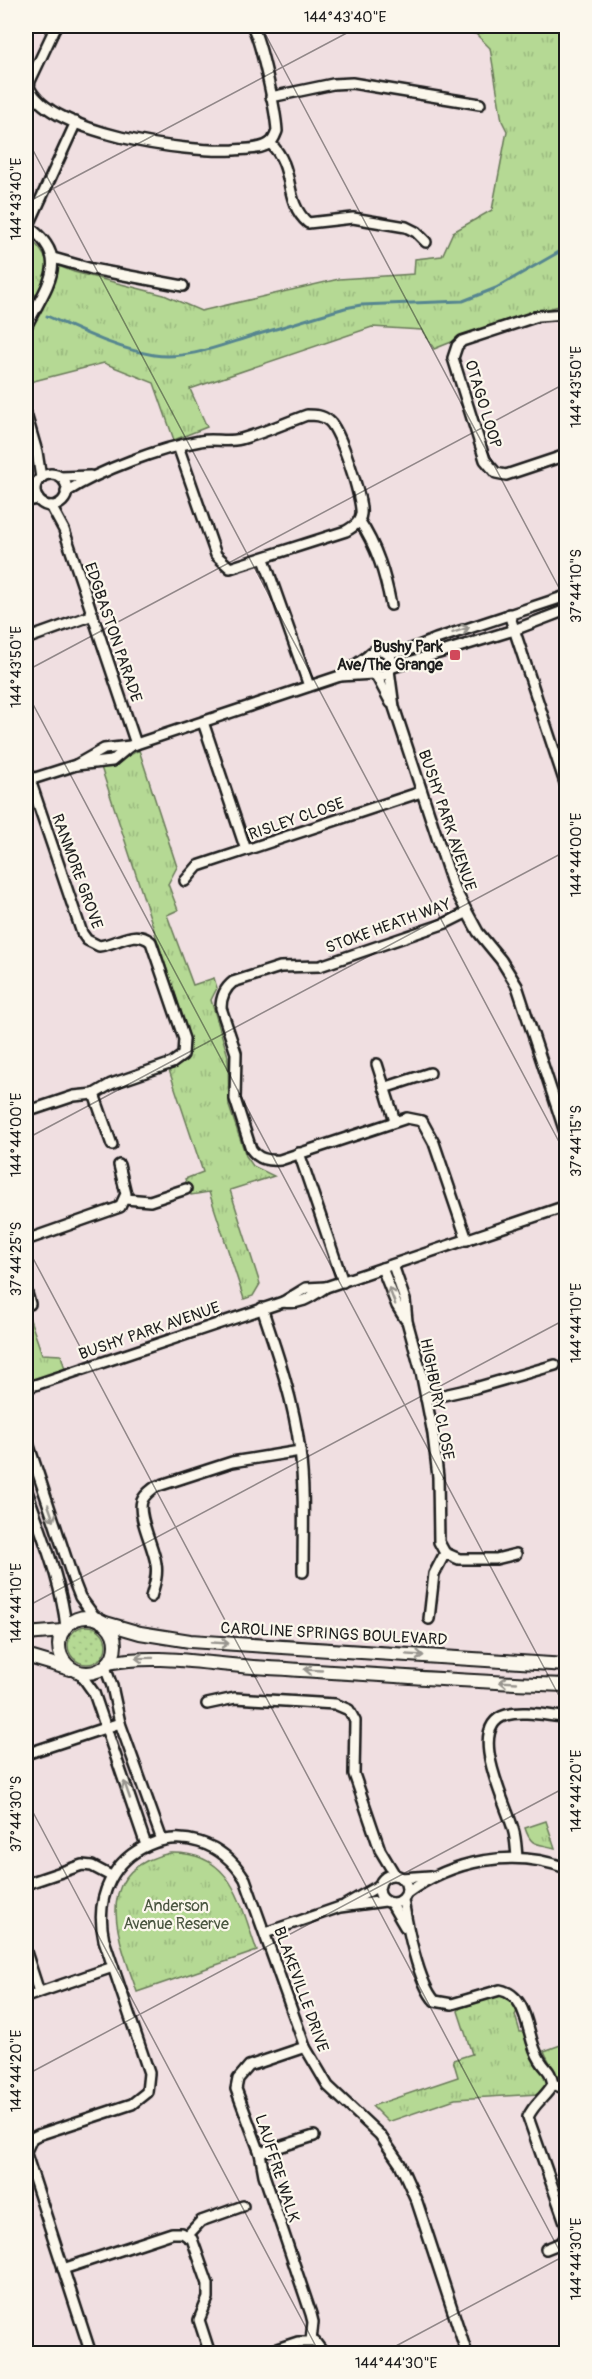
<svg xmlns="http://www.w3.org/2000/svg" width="592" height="2379" font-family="Pangolin,sans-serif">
<defs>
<pattern id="grass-dots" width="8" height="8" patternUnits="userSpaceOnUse" patternTransform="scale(1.5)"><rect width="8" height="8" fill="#b5d994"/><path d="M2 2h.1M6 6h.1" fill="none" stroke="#9bba7f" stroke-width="1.8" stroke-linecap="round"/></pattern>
<pattern id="park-tufts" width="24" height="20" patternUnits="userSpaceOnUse" patternTransform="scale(1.5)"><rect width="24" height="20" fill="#b5d994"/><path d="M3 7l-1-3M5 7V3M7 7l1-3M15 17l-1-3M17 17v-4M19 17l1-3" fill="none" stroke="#9bba7f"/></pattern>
</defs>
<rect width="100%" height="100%" fill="#f0dfe1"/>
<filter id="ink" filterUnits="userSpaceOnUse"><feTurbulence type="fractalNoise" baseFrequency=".0167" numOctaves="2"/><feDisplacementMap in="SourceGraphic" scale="12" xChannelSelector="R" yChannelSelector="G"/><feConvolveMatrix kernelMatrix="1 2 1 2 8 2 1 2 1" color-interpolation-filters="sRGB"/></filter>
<g filter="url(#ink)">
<g fill="url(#grass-dots)" stroke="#687a58" stroke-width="1.5">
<path d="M423 26H515L476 34Z"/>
<circle cx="87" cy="1645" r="19"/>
</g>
<g fill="url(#park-tufts)" stroke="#687a58" stroke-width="1.5">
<path d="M515 26H566V304L504 321 434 349 422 330 372 327 190 389 207 427 174 440 154 383 104 363 26 383V234L40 249 48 262 74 272 164 295 201 311 339 279 414 274 415 259 442 256 453 232 492 210 507 131 502 121 490 48 476 34Z"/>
<path d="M139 750 177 867 168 884 178 910 167 915 193 985 214 978 217 988 211 1000 228 1056 229 1106 246 1156 253 1166 274 1176 230 1190 260 1284 253 1296 244 1299 209 1192 191 1195 185 1179 203 1172 169 1070C184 1063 192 1055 189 1037L100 764H114Z"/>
<path d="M26 1308 42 1354 61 1355 65 1369 26 1382Z"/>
<path d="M546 1821 555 1848C537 1843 531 1847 525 1828Z"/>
<path d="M170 1853C233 1851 240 1904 257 1951L137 1992C119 1939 88 1871 170 1853Z"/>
<path d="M502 1995 514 2002 517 2011 515 2015 520 2032H525L532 2054 543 2066 549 2082 544 2091 538 2094 455 2099 388 2122 372 2106 458 2077 453 2060 472 2054 458 2011 460 2008Z"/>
<path d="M566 2043V2084L556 2078C554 2067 548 2061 544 2051Z"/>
</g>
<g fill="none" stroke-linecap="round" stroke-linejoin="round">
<path stroke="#578690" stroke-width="3" d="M47 316C81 331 117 349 154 355 187 360 222 345 252 336 283 327 314 317 345 308L361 305 463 301 496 288 566 248"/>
<defs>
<g id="minor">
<path d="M56 26 30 81 29 87C49 134 187 153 234 150 245 149 260 150 270 143 274 140 275 136 277 131 276 112 261 41 252 26"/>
<path d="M271 97 333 84 352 83 480 104"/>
<path d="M270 143C297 169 282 200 308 223L353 218 406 227 416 232 426 242"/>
<path d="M26 225C74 258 46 286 26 327"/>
<path d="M28 227 76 122"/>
<path d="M53 258 92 269 183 286"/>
<path d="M566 314 538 316 462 341 457 346 453 358 485 460 496 473 506 475 566 455"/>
<path d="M26 414 37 452 41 478"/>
<circle cx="51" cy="490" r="16"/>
<path d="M61 477 90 476"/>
<path d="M66 492C100 470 160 448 200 441 214 438 226 443 241 439 263 433 285 423 307 415 315 415 322 415 329 421 340 429 363 500 361 514 360 523 353 527 346 531L230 568 216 555 178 446"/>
<path d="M26 501 38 499"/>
<path d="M51 506 64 530 136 744"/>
<path d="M359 520C377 547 385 574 391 605"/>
<path d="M264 559 309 686"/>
<path d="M509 614 566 786"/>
<path d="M26 639 93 615"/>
<circle cx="379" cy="663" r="13"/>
<path d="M385 652 406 651 436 639 566 596"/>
<path d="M390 668 514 630 566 610"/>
<path d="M389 670 394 707 453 886 478 932 501 960 517 986 566 1135"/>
<path d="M376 675 391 703"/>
<path d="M340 676 373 674"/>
<path d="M203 722 246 850"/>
<path d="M76 765 104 749 130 746 340 676 368 656"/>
<path d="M26 781 76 765 112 761 130 746"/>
<path d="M185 881 198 866 421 792"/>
<path d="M466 913 446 923 320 966 280 967 233 982C224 989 221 997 221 1008L236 1053 235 1099 251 1149C258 1159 267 1161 280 1160L407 1118 422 1121 434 1143 467 1240"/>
<path d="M377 1064 395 1121"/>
<path d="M384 1088 430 1073"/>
<path d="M94 1094 112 1145"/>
<path d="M26 1112 74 1096 94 1094 111 1084 172 1063 183 1055 184 1039 151 942C134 928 118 944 99 946L87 940 82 933 30 780"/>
<path d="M299 1153 343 1282"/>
<path d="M125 1199 150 1201 186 1189"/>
<path d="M26 1240 120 1207 126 1194 119 1165"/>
<path d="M393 1265 405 1300 407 1321 421 1372 433 1434 438 1477 439 1542 445 1553 459 1559H496L516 1554"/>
<path d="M382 1268 397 1306 405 1319"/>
<path d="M26 1290 30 1304"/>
<path d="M283 1302C302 1305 311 1297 326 1287L566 1206"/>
<path d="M262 1308C278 1355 294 1402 300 1451 305 1491 303 1531 303 1572"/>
<path d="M26 1388 283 1302 306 1288 326 1287"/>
<path d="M426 1399 475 1388 555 1365"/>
<path d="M26 1437 73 1579 80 1597 97 1620"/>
<path d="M26 1488C41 1534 61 1579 66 1627"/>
<path d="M151 1597C154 1586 158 1576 156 1564 154 1547 137 1516 142 1501 144 1495 150 1491 155 1487L232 1462 300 1451"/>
<path d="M429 1619 434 1574 445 1553"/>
<path d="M105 1667 112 1686 120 1723 162 1840"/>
<path d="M79 1672 94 1693 146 1845"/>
<path d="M207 1704 235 1698 335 1704 349 1710 355 1721 354 1774 380 1850 395 1875"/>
<path d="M26 1754 120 1723"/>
<path d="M517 1857C516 1848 516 1838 513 1829 507 1805 465 1727 506 1715 524 1710 548 1716 566 1717"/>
<circle cx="393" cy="1889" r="14"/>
<path d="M401 1878 430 1876"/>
<path d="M26 1884 82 1865 92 1866 111 1876"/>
<path d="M407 1893C453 1860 513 1848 566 1868"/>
<path d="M403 1900C407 1925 418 1983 435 2001L452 2004 500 1990C531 1996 525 2038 540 2060 548 2073 549 2067 553 2084 545 2098 535 2102 528 2117L566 2225"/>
<path d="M391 1903 405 1927"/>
<path d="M345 1905 380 1885"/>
<path d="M265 1933 340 1907 385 1901"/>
<path d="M26 1952 39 1992"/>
<path d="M26 1997 113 1967"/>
<path d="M305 2047 249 2066 238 2079 236 2089 260 2153 264 2175 311 2314 313 2322 311 2341"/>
<path d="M553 2084 566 2089"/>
<path d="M26 2151 32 2138 38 2135 132 2104 147 2092 149 2073 104 1940C83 1847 196 1800 245 1879L305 2047 328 2086 380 2135 400 2164 417 2202 467 2354"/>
<path d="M260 2153 314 2136"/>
<path d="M26 2154 91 2354"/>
<path d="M187 2236 201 2221 243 2206"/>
<path d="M546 2249 561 2243 566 2236"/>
<path d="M63 2269 172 2233H182L192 2239 208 2284V2298L199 2320 210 2354"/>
<path d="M262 2354 298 2342H315L324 2354"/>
</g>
<g id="secondary">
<circle cx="87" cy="1645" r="28"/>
<path d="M102 1622 140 1633 190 1641 566 1665"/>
<path d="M26 1634 63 1631"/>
<path d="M26 1656 70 1669"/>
<path d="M108 1663C156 1653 205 1664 253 1667 357 1673 462 1682 566 1685"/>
</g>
</defs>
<use href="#minor" stroke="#1c1c1c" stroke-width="14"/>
<use href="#secondary" stroke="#1c1c1c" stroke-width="16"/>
<use href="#minor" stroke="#fbf7ec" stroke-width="9"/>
<use href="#secondary" stroke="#fbf7ec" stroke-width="12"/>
</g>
<defs><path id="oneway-shaft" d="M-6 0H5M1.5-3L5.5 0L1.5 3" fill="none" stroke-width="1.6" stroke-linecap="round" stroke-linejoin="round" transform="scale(1.5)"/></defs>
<g stroke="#97948e">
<use href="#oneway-shaft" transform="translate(461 630) rotate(-19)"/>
<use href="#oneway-shaft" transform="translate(392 1296) rotate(-111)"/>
<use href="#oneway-shaft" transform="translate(51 1513) rotate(71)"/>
<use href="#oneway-shaft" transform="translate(220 1643) rotate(3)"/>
<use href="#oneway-shaft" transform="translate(415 1655) rotate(4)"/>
<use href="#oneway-shaft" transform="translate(144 1658) rotate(179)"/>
<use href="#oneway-shaft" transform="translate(313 1670) rotate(-177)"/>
<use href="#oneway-shaft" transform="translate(508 1682) rotate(-177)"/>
<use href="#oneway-shaft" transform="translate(127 1790) rotate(-109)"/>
</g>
</g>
<path fill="none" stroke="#1c1c1c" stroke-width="1.5" stroke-opacity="0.45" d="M261 26 566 601M555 26 566 47M26 137 566 1155M26 203 360 26M26 671 566 383M26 691 566 1709M26 1139 566 851M26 1245 566 2263M26 1607 566 1319M26 1799 320 2354M26 2075 566 1787M381 2354 566 2255"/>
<rect fill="#d1495b" stroke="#fbf7ec" stroke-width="2" x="449" y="649" width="12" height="12" rx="3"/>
<g text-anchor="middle" stroke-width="4.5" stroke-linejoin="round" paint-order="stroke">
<g font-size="16" fill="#1c1c1c" stroke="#fbf7ec">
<text transform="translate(484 404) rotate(73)" y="6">OTAGO LOOP</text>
<text transform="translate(114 632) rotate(71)" y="6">EDGBASTON PARADE</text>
<text transform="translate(296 818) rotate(-19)" y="6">RISLEY CLOSE</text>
<text transform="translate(448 820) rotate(71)" y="6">BUSHY PARK AVENUE</text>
<text transform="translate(78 871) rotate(70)" y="6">RANMORE GROVE</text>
<text transform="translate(388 925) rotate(-20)" y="6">STOKE HEATH WAY</text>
<text transform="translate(149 1330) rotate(-19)" y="6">BUSHY PARK AVENUE</text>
<text transform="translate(438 1399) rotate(79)" y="6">HIGHBURY CLOSE</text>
<text transform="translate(334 1633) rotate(3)" y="6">CAROLINE SPRINGS BOULEVARD</text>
<text transform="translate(302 1989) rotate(70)" y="6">BLAKEVILLE DRIVE</text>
<text transform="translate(278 2168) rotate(72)" y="6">LAUFFRE WALK</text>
</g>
<g font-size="16" font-weight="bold" fill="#1c1c1c" stroke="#fbf7ec" text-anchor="end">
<text x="443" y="652">Bushy Park<tspan x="443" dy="18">Ave/The Grange</tspan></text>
</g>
<g font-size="16" fill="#4a5540" stroke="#fbf7ec">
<text x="176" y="1911">Anderson<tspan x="176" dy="18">Avenue Reserve</tspan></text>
</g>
</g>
<rect width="592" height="2379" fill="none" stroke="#fbf7ec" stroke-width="66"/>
<rect x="33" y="33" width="526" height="2313" fill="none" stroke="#1c1c1c" stroke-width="2"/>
<g font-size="15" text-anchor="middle" fill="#1c1c1c">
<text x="345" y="22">144°43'40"E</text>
<text transform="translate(16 199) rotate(-90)" y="5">144°43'40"E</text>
<text transform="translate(576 387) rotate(-90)" y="5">144°43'50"E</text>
<text transform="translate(576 586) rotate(-90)" y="5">37°44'10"S</text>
<text transform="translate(16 667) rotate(-90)" y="5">144°43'50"E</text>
<text transform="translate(576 855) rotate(-90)" y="5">144°44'00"E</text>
<text transform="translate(16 1135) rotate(-90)" y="5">144°44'00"E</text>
<text transform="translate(576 1141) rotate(-90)" y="5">37°44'15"S</text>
<text transform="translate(16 1259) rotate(-90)" y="5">37°44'25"S</text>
<text transform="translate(576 1323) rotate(-90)" y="5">144°44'10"E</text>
<text transform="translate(16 1603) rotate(-90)" y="5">144°44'10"E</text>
<text transform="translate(576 1791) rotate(-90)" y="5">144°44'20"E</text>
<text transform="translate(16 1814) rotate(-90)" y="5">37°44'30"S</text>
<text transform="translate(16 2071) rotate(-90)" y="5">144°44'20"E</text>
<text transform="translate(576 2259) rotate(-90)" y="5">144°44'30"E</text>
<text x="396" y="2368">144°44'30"E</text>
</g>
</svg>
